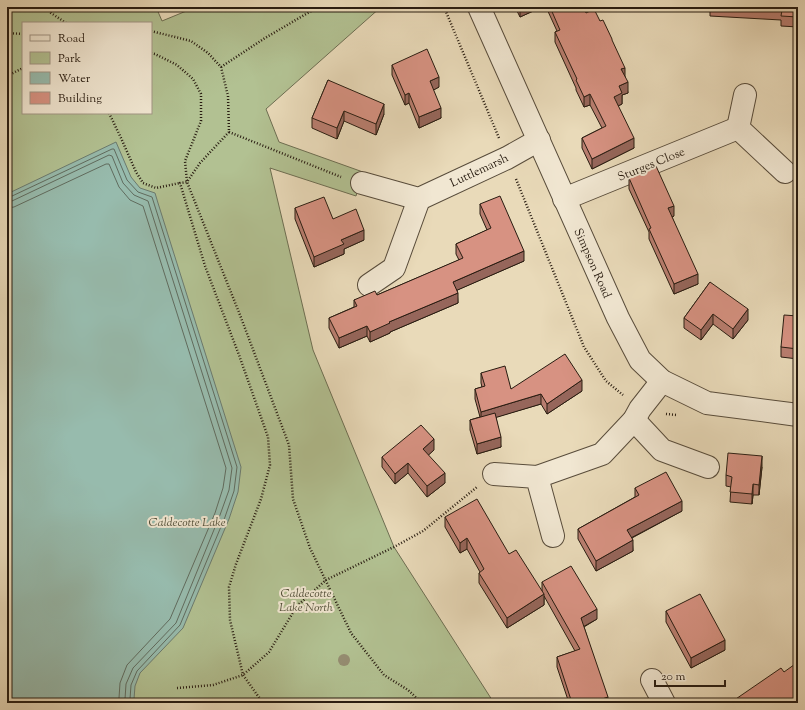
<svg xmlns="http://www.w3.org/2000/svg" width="805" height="710" font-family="'Sorts Mill Goudy',serif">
<rect width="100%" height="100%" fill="#e9dab9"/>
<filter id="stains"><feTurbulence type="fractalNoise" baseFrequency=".005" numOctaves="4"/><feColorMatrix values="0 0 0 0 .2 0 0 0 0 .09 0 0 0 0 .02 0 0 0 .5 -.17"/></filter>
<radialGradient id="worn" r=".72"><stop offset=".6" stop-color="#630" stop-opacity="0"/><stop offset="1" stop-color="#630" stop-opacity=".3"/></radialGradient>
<path fill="#b2c192" stroke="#6d6e52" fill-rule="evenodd" d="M7 7H156L162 21 196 7H381L266 109 279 142 363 172 356 196 270 168 313 350 394 547 494 703H7ZM23 23H151V113H23Z"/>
<path fill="#97bbad" stroke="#6b7b6f" d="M116 142 131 177 140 188 155 193 158 203 241 467 238 492 229 519 183 628 140 673 135 686 134 699 135 703H7V194Z"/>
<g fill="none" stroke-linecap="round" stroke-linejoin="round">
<g stroke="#606c5f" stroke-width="1">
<path d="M7 197H10L112 149H114L127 180 138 192 152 197 237 467 234 491 225 517 180 625 137 671 131 685 130 699 131 703"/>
<path d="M7 202 12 201 109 155 112 156 123 183 134 195 148 201 232 468 229 490 220 515 176 623 133 668 126 684 125 699 126 703"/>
<path d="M7 208 14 207 106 164H109L119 187 130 200 143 206 226 468 223 488 215 513 170 619 127 665 120 683 119 698V703"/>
</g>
<defs>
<g id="minor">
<path d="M479 7 618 318 640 360 662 381 707 403 798 415"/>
<path d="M745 95 738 128 785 172"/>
<path d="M362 183 419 199 507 158 539 140"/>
<path d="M564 199 738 128"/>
<path d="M369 285 394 268 419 199"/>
<path d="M634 420 662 450 708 467"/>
<path d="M494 474 537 477 553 536"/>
<path d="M537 477 602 454 634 420 640 409 662 381"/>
<path d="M652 680 664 703"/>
</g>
</defs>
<use href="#minor" stroke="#584c3b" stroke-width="24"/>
<g stroke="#281c11" stroke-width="2.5" stroke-dasharray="1 2" stroke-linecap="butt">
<path d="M48 7 51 13 66 23"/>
<path d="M444 7 499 138"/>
<path d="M151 31 191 41 208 53 221 67 228 96 229 132 200 163 187 182 180 183 205 266 239 355 268 437 270 465 261 499 236 564 229 587 230 620 243 675 263 703"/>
<path d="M7 33 23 34"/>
<path d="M151 53 155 54 177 65 193 79 201 94V121L185 161 187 182 240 315 289 445 293 499 310 548 351 633 384 675 408 690 422 703"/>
<path d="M221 67 265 38 318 7"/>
<path d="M7 76 23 68"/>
<path d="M109 113 121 138 136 172 143 183 156 188 180 183"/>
<path d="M229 132 341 177"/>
<path d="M516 179 584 347 606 381 623 395"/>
<path d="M666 414 677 415"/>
<path d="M177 688 213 685 243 675 269 652 297 606 326 580 394 547 423 531 477 487"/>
</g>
<use href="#minor" stroke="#f1e7d2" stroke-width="22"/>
</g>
<circle fill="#958d72" cx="344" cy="660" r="6"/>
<g fill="#b97e70" stroke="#281c11">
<path d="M515 7H542L520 17Z"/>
<path d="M546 7H575L576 8 586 13 600 21 612 42 625 77 628 93 622 95V104L618 106 634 148 592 169 582 148V138L602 128 590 105 584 107 576 90V88L555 42V32L557 31Z"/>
<path d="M710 7H798V27L781 26V20L710 16Z"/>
<path d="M392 65 439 87 433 90 441 118 419 128 409 103 405 105 392 75Z"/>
<path d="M328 80 384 114 376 135 344 121 337 139 312 128V118Z"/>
<path d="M629 178 674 216 672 217 698 284 674 294 649 239V232L629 189Z"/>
<path d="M480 204 524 261 457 290 458 303 390 332V333L370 342 367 336 339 348 329 328V318L354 307V300L377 295 459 260 456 254V244L487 230 480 214Z"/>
<path d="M295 208 333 219 364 240 344 249V254L314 267 295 219Z"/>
<path d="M710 282 748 320 733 339 713 324 701 340 684 328V318Z"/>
<path d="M798 316V359L781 357V347Z"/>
<path d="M481 373 511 389 582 391 547 414 541 404 496 417 501 447 477 454 470 430V420L480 417 475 399V389L482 387 481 383Z"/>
<path d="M434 450 428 455 445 483 427 497 408 473 395 484 382 467V457Z"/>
<path d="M762 467 759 495H753L752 504 730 502 731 487 726 486V475Z"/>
<path d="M635 488 682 511 632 538 633 551 596 571 578 539V529L635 497Z"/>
<path d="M445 517 509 554 542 591V582L597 619 584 627 608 703H569L557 667V657L575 651 544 596V605L507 628 479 583V573L480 572 467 549 460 553 445 527Z"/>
<path d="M666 611 725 650 691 668 666 622Z"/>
</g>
<g fill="#96665b" stroke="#281c11">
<path d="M520 7H542L520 17Z"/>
<path d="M625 68V78L621 69Z"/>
<path d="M439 77V87L430 92V81Z"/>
<path d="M628 82V93L622 95V104L614 108V97L619 86Z"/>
<path d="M409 93V103L405 105V95Z"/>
<path d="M590 94V105L584 107V97Z"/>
<path d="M384 104V114L376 135V124Z"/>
<path d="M441 108V118L419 128V117Z"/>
<path d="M344 111V121L337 139V128Z"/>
<path d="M634 138V148L592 169V159Z"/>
<path d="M674 206V216L668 219V208Z"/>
<path d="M364 230V240L344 249V254L314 267V257L341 240Z"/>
<path d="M524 251V261L453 292V282Z"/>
<path d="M698 274V284L674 294V284Z"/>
<path d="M458 293V303L390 332V333L370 342V332L389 322Z"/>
<path d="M748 309V320L733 339V329Z"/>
<path d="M713 314V324L701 340V330Z"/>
<path d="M367 326V336L339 348V338Z"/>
<path d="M582 380V391L547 414V404Z"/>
<path d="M541 394V404L481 422V412Z"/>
<path d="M501 437V447L477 454V444Z"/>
<path d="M434 439V450L423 460V449Z"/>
<path d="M762 456V467L759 495V485Z"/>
<path d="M408 463V473L395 484V474Z"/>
<path d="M445 473V483L427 497V486Z"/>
<path d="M753 484V495L752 504V494Z"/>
<path d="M682 501V511L627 540V530Z"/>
<path d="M467 538V549L460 553V543Z"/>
<path d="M633 540V551L596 571V561Z"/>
<path d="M544 594V605L507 628V618Z"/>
<path d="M597 609V619L581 628V618Z"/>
<path d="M725 640V650L691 668V658Z"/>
<path d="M608 697V703H590Z"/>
</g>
<g fill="#d79282" stroke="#281c11">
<path d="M550 7H575L576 8 579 7H584L586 13 594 9 600 21 603 20 612 39V40L625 68 621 69 628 82 619 86 622 93 614 97 634 138 592 159 582 138 606 126 590 94 584 97 576 80 577 79 555 32 560 30Z"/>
<path d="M733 7H798V17L781 16 782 10Z"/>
<path d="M427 49 439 77 430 81 441 108 419 117 409 93 405 95 392 65Z"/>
<path d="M328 80 384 104 376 124 344 111 337 128 312 118Z"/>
<path d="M656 166 674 206 668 208 698 274 674 284 649 229 651 228 629 178Z"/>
<path d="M500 196 524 251 453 282 458 293 389 322 390 323 370 332 367 326 339 338 329 318 357 306 354 300 375 291 377 295 463 258 456 244 491 228 480 204Z"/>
<path d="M324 197 333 219 356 209 364 230 341 240 344 244 314 257 295 208Z"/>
<path d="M710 282 748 309 733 329 713 314 701 330 684 318Z"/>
<path d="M784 315 798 316V349L781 347Z"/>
<path d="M565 354 582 380 547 404 541 394 481 412 475 389 485 386 481 373 505 366 511 389Z"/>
<path d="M495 413 501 437 477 444 470 420Z"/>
<path d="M421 425 434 439 423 449 445 473 427 486 408 463 395 474 382 457Z"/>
<path d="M728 453 762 456 759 485 753 484 752 494 730 492 732 477 726 475Z"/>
<path d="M666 472 682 501 627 530 633 540 596 561 578 529 639 495 635 488Z"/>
<path d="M477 499 509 554 516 550 544 594 507 618 479 573 484 569 467 538 460 543 445 517Z"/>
<path d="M571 566 597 609 581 618 608 697 590 703H572L557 657 580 649 542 582Z"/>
<path d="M700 594 725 640 691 658 666 611Z"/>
<path d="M798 662V702L796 703H730L781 668 784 672Z"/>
<path d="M628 699 632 703H624Z"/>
</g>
<g text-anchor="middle" stroke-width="4" stroke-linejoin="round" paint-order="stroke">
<g font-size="12" fill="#281c11" stroke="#f1e7d2">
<text transform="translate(651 164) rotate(-22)" y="4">Sturges Close</text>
<text transform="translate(479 170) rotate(-25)" y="4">Luttlemarsh</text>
<text transform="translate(593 263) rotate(66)" y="4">Simpson Road</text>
</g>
<g font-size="12" font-style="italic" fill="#514e38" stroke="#f1e7d2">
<text x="187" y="526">Caldecotte Lake</text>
<text x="306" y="597">Caldecotte<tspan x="306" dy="14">Lake North</tspan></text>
</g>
</g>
<rect width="805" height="710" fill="none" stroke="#e9dab9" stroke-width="24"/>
<rect x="8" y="8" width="789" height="694" fill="none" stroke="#281c11" stroke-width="2"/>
<rect x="12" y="12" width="781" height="686" fill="none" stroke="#281c11"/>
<rect x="22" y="22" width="130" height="92" fill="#f1e7d2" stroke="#a19685"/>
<rect x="30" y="35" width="20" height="6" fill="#f1e7d2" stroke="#a19685"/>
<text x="58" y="42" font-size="12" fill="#281c11">Road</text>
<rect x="30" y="52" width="20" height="12" fill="#b2c192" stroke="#a19685"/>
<text x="58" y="62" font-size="12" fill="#281c11">Park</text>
<rect x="30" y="72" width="20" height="12" fill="#97bbad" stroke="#a19685"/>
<text x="58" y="82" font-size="12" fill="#281c11">Water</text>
<rect x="30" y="92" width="20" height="12" fill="#d79282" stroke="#a19685"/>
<text x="58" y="102" font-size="12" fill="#281c11">Building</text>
<path d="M655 680v6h70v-6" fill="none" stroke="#281c11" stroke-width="2"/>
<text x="661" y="680" font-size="12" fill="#281c11" stroke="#f1e7d2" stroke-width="3" paint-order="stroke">20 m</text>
<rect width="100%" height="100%" filter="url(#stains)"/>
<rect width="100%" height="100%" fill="url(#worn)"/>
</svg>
